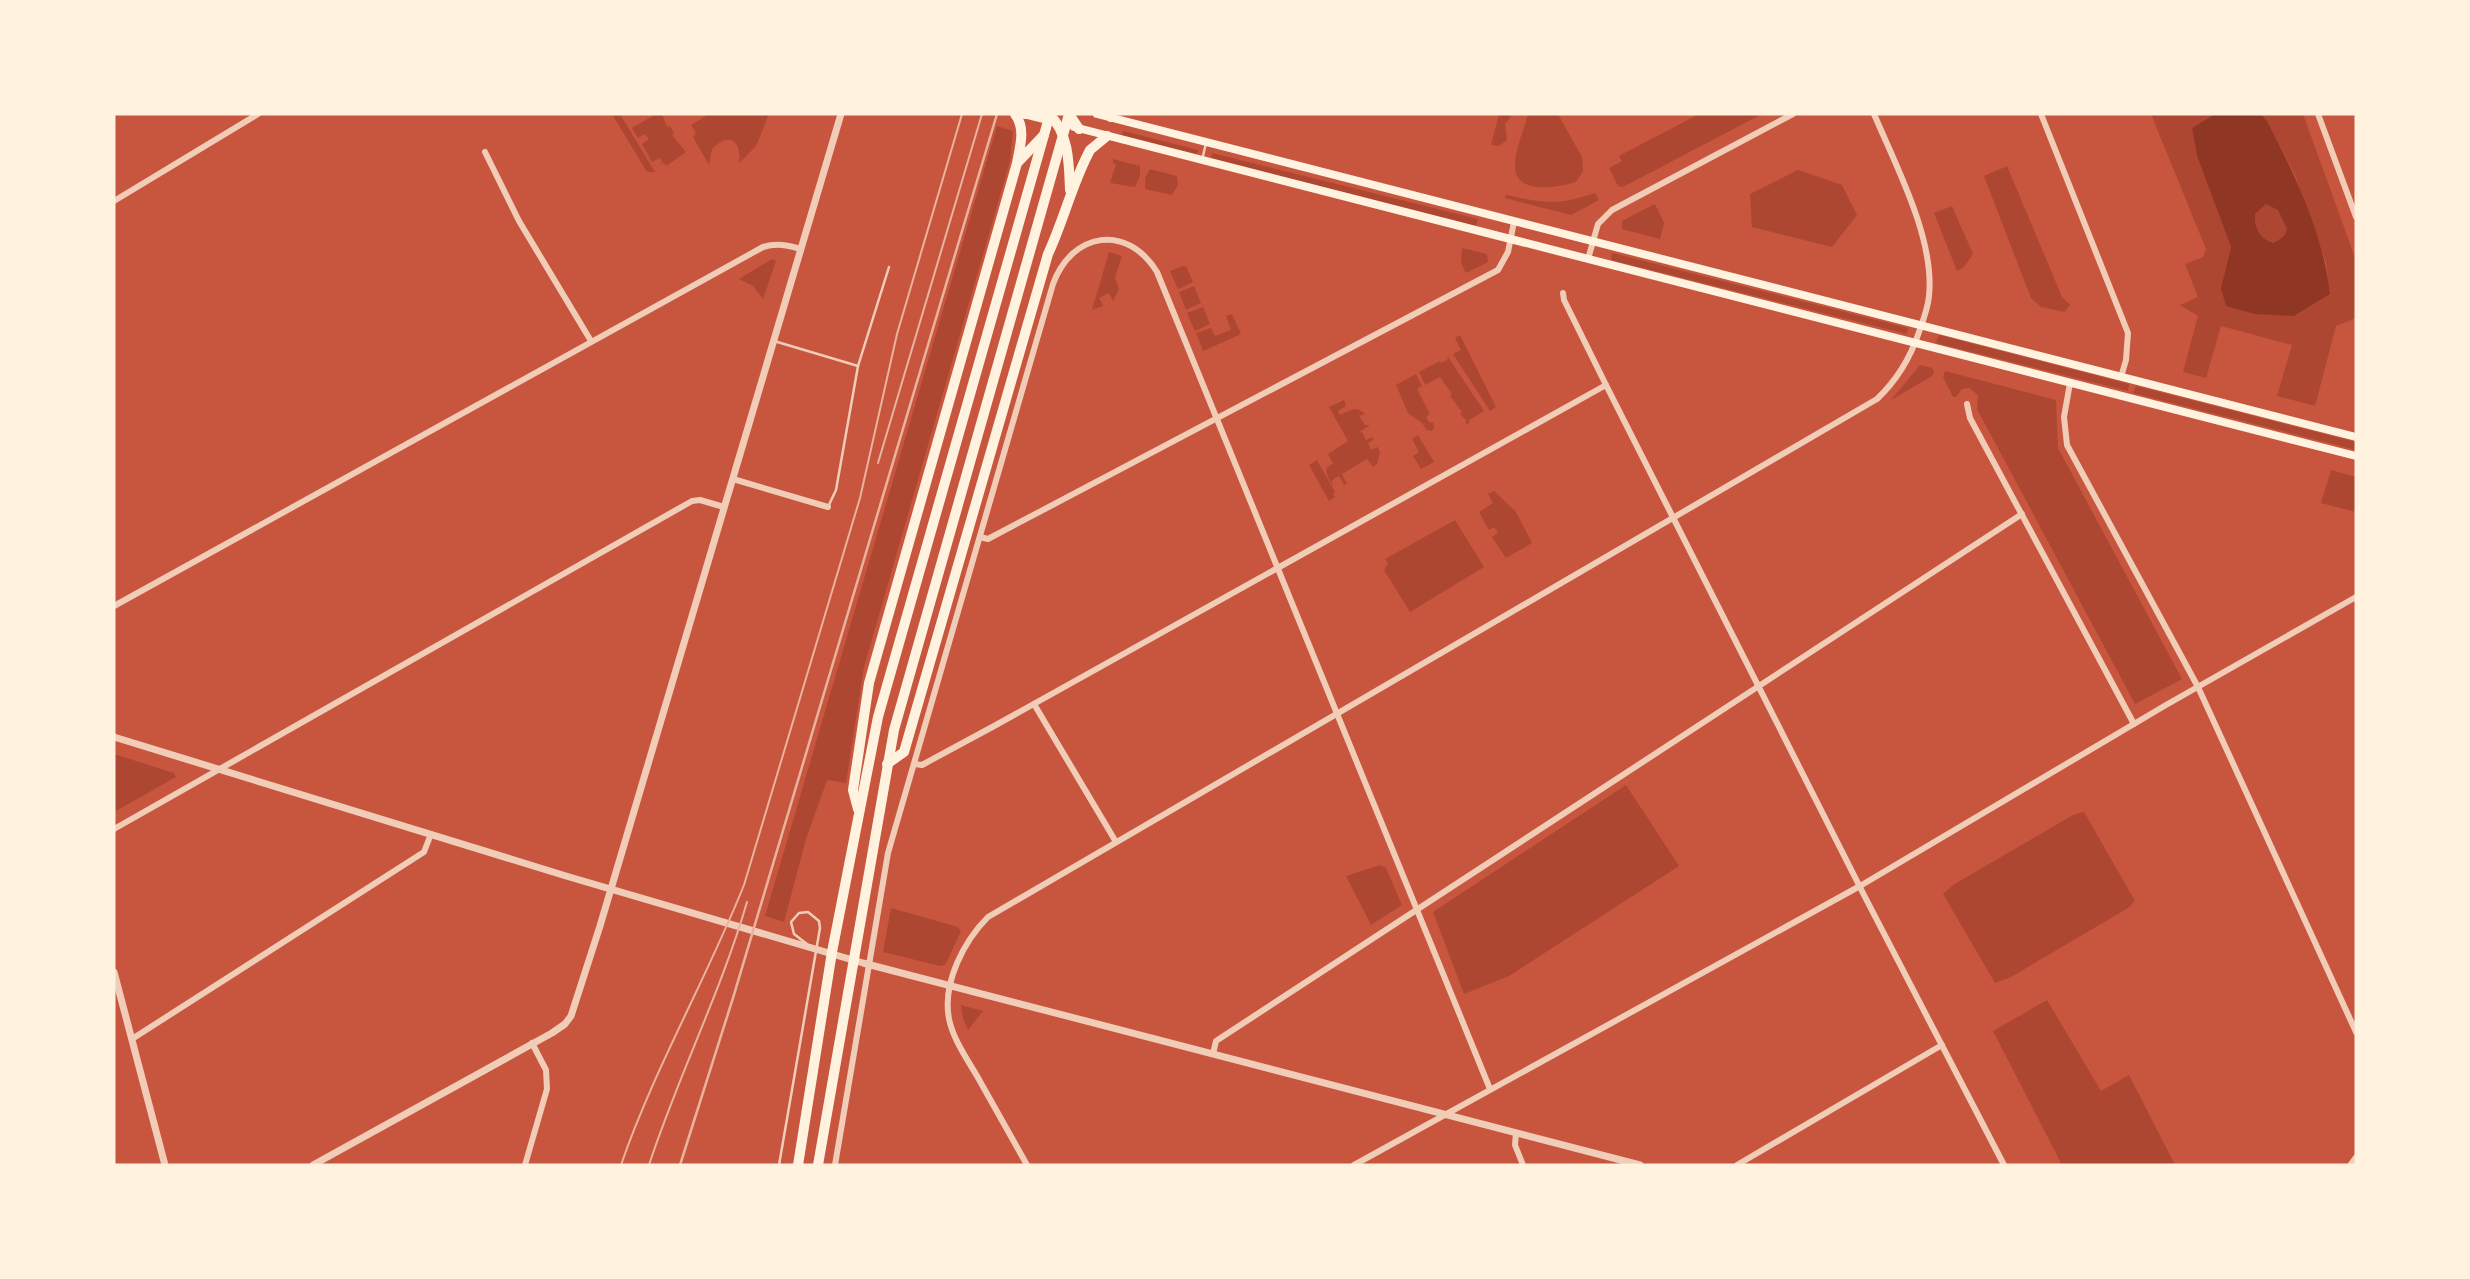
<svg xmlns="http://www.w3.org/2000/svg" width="2470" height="1279" font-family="Lato,sans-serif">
<rect width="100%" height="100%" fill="#c8553d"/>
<g fill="#ae4732">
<path d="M612 114H620L655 172H647Z"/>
<path d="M656 114H662L667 127 670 126 674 133 672 135 686 152 666 166 664 163 656 168 663 163 660 158 652 162 642 144 649 139 645 134 638 138 632 128Z"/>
<path d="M709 114H769L756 146 739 163C742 141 729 131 712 149L709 165 693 137 696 133 691 125Z"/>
<path d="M1499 114H1510V118L1505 124 1507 140 1499 146 1491 145Z"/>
<path d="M1531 114H1556L1559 116 1582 157 1583 171 1576 182C1559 187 1515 196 1515 166 1514 153 1524 130 1527 117Z"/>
<path d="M1699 114H1762L1623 187 1618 186 1609 168 1622 161 1619 156Z"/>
<path d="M2151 114H2215L2192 128 2197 156 2231 247 2221 288 2294 316 2330 294 2326 263 2295 175 2267 121 2261 114H2303L2356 260V318L2336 326 2315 406 2277 396 2292 345 2221 326 2206 378 2183 372 2198 316 2180 305 2198 297 2185 264 2203 257 2206 249Z"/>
<path d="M997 126 1013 131 1010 161 864 667 846 783 827 780 806 839 784 922 765 916Z"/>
<path d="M1123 131 1198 150V152L1196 154 1122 135Z"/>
<path d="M1212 153 1478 219 1476 226 1211 158Z"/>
<path d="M1113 159 1140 166V176L1135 187 1110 183 1116 164 1113 163Z"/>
<path d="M2007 166 2062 297 2070 305 2064 312 2041 307 2031 298 1984 176Z"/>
<path d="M1150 169 1177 176 1178 185 1172 195 1145 189V178Z"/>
<path d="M1798 170 1842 185 1857 215 1832 247 1752 227 1750 194Z"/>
<path d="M1595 193 1599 200 1571 215 1505 198 1506 195C1545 203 1557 206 1595 193Z"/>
<path d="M2266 203 2278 210 2287 229 2284 236 2274 243C2260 239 2254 228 2255 214Z"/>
<path d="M1655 204 1664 223 1660 239 1622 229V221Z"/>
<path d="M1952 206 1973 254 1964 267 1957 271 1934 213Z"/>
<path d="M1462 248 1487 254 1488 262 1466 273 1461 263Z"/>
<path d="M1109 252 1122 256 1115 278 1119 289 1113 301 1109 293 1099 298 1103 306 1092 310Z"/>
<path d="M1612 253 1908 328 1907 334 1611 260Z"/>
<path d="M772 259 776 261 763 299 753 286 739 279Z"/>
<path d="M1183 266H1186L1193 282 1178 289 1170 271Z"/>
<path d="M1194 286 1201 303 1186 310 1179 292Z"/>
<path d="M1203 307 1210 324 1195 331 1187 313Z"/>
<path d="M1232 314 1241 334 1203 351 1196 333 1211 328 1215 336 1231 330 1226 316Z"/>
<path d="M1460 335 1496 407 1490 411 1453 354 1461 350 1455 338Z"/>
<path d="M1939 335 2129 384 2128 391 1936 343Z"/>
<path d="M1448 357 1484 411 1469 420 1470 422 1466 425V420L1460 414 1462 412 1450 396 1452 394 1440 377 1425 385 1419 372 1440 361 1441 363 1447 360Z"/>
<path d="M1920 365 1932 368 1934 373 1932 376 1891 400Z"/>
<path d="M1945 371 2056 400 2058 448 2182 679 2135 704 1977 409 1978 395 1969 388 1962 389 1956 397H1953L1943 377Z"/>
<path d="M1416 374 1422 386 1417 389 1430 414 1426 417 1430 423 1433 422 1434 427 1432 431 1427 430 1422 423 1408 413 1396 385Z"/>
<path d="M2136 386 2356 442V450L2133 393Z"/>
<path d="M1344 400 1346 406 1338 411 1340 415C1350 411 1355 405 1365 414L1359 416 1365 425H1370L1358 433 1362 432 1366 440 1372 437 1374 439 1368 443 1371 450 1378 447 1380 453 1377 464 1373 467 1367 459 1342 474 1347 484 1344 485 1339 476 1332 480 1333 486 1327 475 1326 468 1333 464 1328 454 1348 441 1329 407Z"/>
<path d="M1418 435 1434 462 1421 469 1413 456 1419 452 1412 439Z"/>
<path d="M1317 460 1335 492 1333 494 1335 497 1329 501 1309 465Z"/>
<path d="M2331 470 2356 477V512L2321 503Z"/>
<path d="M1494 491 1516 512 1532 543 1506 558 1492 537 1498 533 1494 527 1489 530 1479 512 1493 503 1488 494Z"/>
<path d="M1455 520 1484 567 1410 612 1384 570 1388 563 1385 559Z"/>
<path d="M114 754 174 773 176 777 114 812Z"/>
<path d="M1626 785 1679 866 1509 976 1464 994 1433 912Z"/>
<path d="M2084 812 2135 901 2128 908 2011 977 1995 983 1943 894 1953 885 2073 815Z"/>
<path d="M1380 865 1386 868 1402 905 1371 925 1346 876Z"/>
<path d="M891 908 958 927 961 931 945 965 940 966 883 952Z"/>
<path d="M2047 1000 2101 1091 2129 1075 2175 1165H2062L1993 1031Z"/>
<path d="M961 1005 983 1011 968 1030 963 1019Z"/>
</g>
<path fill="#8f3625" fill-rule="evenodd" d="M2215 114H2261L2267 121C2295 175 2323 233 2330 294L2294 316 2255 314 2226 306 2221 288 2231 247 2197 156 2192 128ZM2266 204 2278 210 2287 229 2284 236 2274 243C2260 239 2254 228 2255 214Z"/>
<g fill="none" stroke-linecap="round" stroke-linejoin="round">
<g stroke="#f1ccb7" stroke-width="2.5">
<path d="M1203 156 1206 143"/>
<path d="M774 341 858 366"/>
<path d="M828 507 836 490 858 366 889 267"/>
<path d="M779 1165 820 928 819 921 808 912 799 913 791 922 794 934 807 944"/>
</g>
<g stroke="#f1ccb7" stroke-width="6">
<path d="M2041 114 2128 333 2126 360 2121 377"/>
<path d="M2318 114 2356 217"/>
<path d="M485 152 519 221 591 341"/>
<path d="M114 201 258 114"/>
<path d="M1588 259 1598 224 1612 210 1793 114"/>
<path d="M1563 293 1564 300 1606 385 1865 897 2004 1165"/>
<path d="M2070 383 2064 417 2067 445 2198 687 2356 1032"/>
<path d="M1967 404 1970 418 2134 724"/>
<path d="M733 479 828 507"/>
<path d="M980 537 988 539 1498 270 1508 252 1514 222"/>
<path d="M114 606 763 247C777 243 787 245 801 249"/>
<path d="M1034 704 1116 842"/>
<path d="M915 764 922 765 996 725 1606 385"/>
<path d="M114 829 692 501 700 500 724 507"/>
<path d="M132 1039 424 852 431 834"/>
<path d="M1213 1054 1216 1041 2022 514"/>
<path d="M1516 1133 1515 1145 1523 1165"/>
<path d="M525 1165 547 1089 546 1070 532 1043"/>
<path d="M835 1165 888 853 1053 284C1072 232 1127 223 1157 272L1490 1089"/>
<path d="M1027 1165C1011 1136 994 1106 977 1076 967 1059 953 1039 949 1019 942 983 964 941 988 917L1877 399C1897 380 1910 359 1919 332 1923 321 1928 308 1929 296 1935 239 1896 166 1874 114"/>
<path d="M1354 1165 1860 886 2166 705 2356 597"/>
<path d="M1737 1165 1942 1045"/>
</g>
<g stroke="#f1ccb7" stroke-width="7">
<path d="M114 737 566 876 863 963 1640 1165"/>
<path d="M114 972 165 1165"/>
<path d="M313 1165 552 1033 565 1024 571 1016 600 926 841 114"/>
<path d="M2351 1165 2356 1158"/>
</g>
<g stroke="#fff3e0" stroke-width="8">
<path d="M1024 114 1052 121"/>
<path d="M1097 114 2356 437"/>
<path d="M1074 127 2356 456"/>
</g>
<g stroke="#fff3e0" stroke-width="10">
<path d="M1025 114H1028"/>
<path d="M1049 114C1069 133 1069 163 1070 190"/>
<path d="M1069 114 1079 129"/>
<path d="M1109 114 1111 117"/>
<path d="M1019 161 1044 135"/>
<path d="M887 764 904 752 1048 254C1063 222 1071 188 1087 156L1090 150 1107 136"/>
<path d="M858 809 853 790 869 683 1017 163C1020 146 1026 129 1015 114"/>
<path d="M798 1165 832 952 878 717 1050 114"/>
<path d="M818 1165 894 730 1069 114"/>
</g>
<g stroke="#e9b49f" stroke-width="2">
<path d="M878 463 982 114"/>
<path d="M621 1165C654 1069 706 980 744 885L860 498 897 334 962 114"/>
<path d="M649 1165C678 1076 721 992 747 902"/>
</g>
<path stroke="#e9b49f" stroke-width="2.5" d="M680 1165 733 998 997 114"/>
</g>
<rect width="2470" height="1279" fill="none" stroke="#fff3e0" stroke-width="231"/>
</svg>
